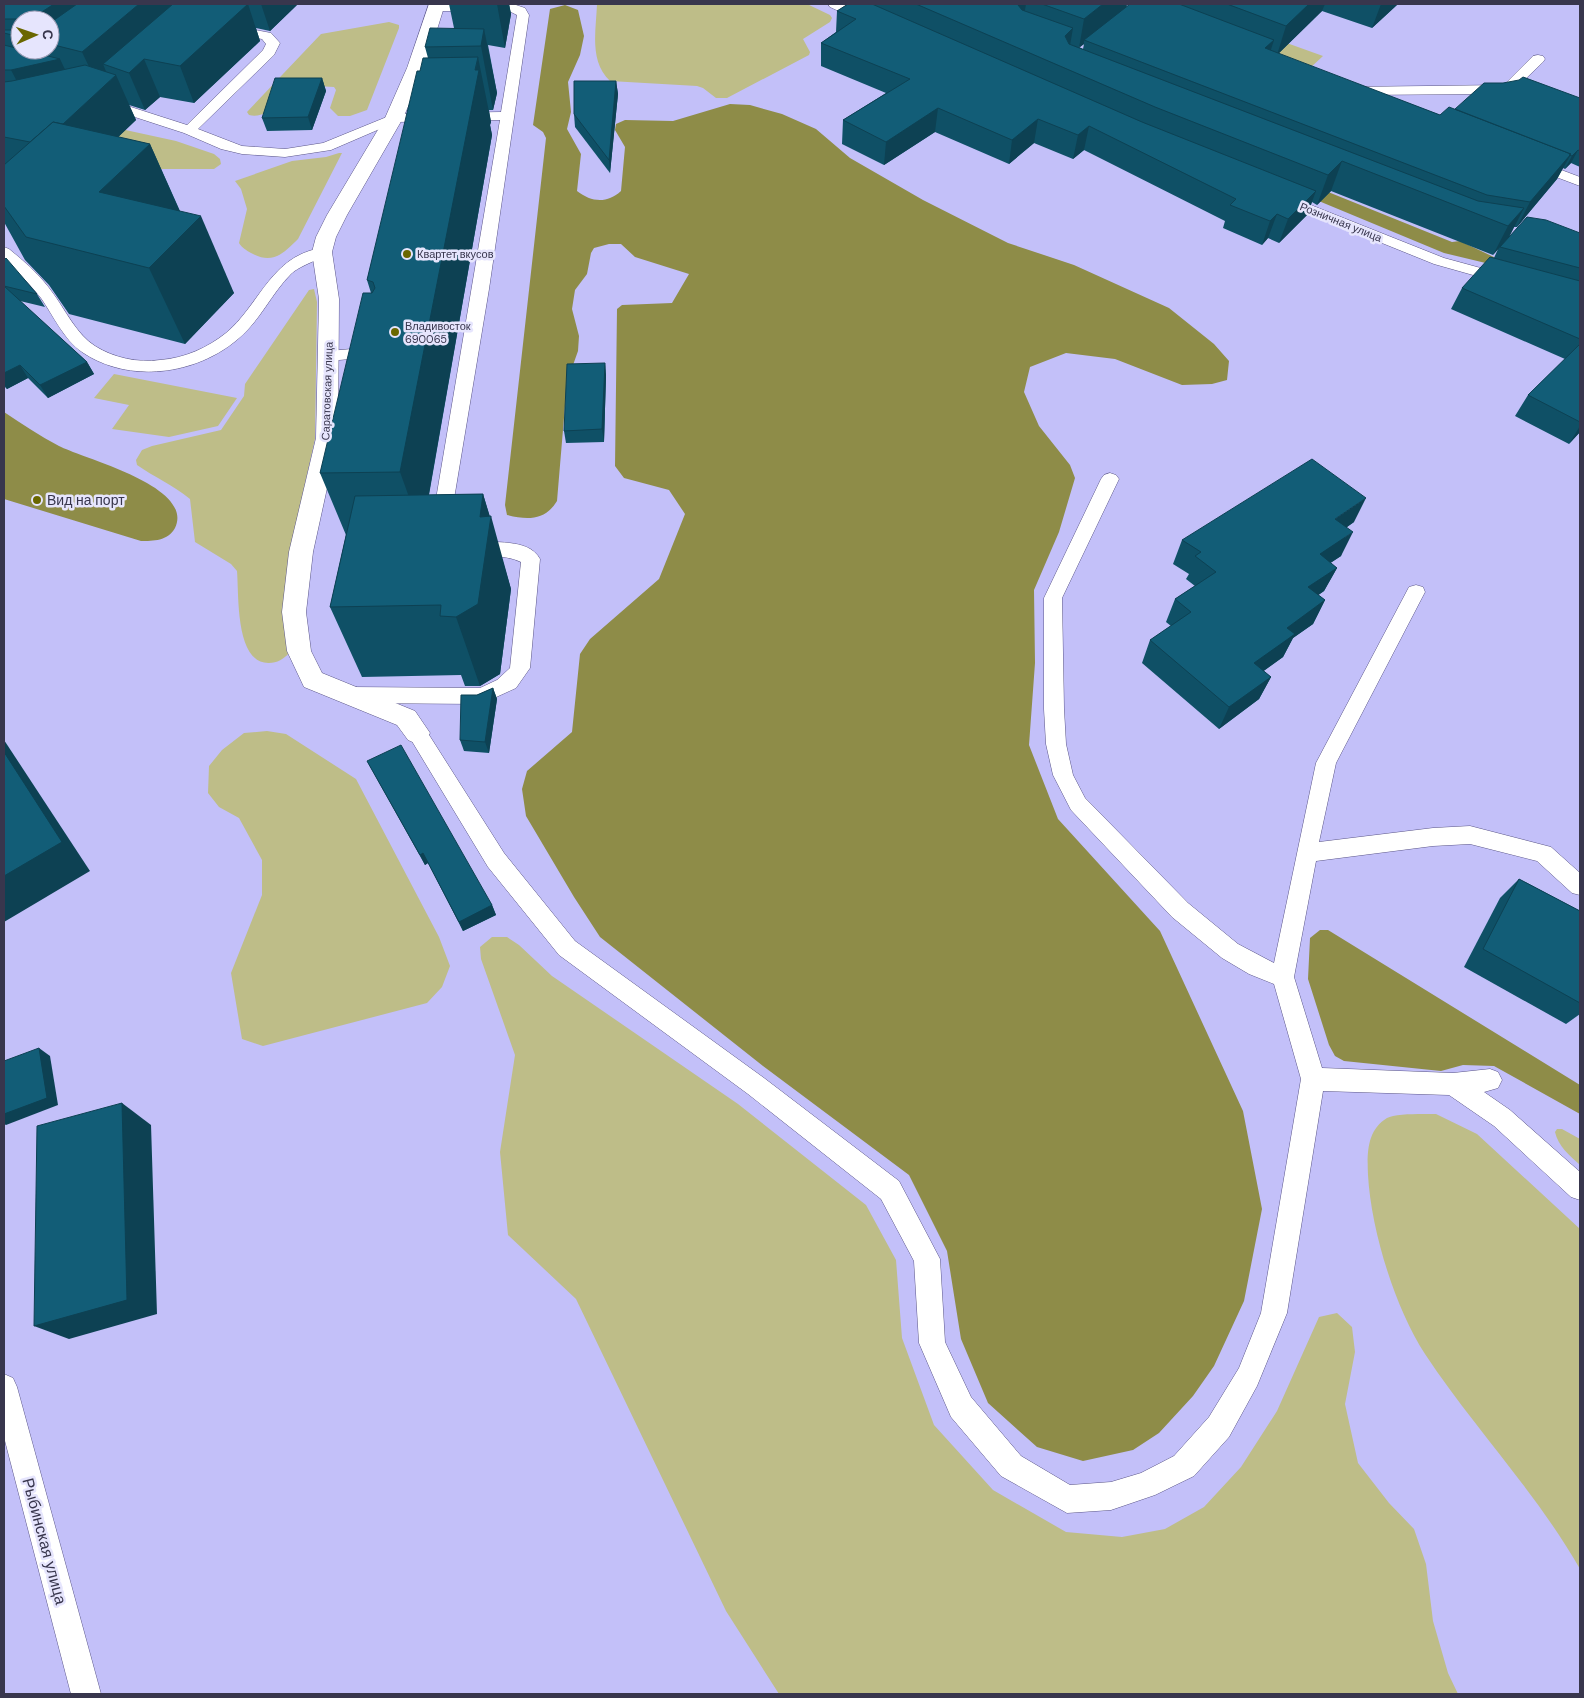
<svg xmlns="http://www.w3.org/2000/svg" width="1584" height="1698" font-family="'DM Sans',sans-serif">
<rect width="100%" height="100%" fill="#c3c0f9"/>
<g fill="#bebd88">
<path d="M597 4H807L830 15 832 18 830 22 803 39 810 52 809 55 727 98H716L703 88 697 86 610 81C589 61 596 31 597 4Z"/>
<path d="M389 22 399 25V28L367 110 350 116H338L330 108 336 90 334 87 298 85C285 97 268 120 249 115L247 112 321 34Z"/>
<path d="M1267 36 1323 56 1309 69 1253 49Z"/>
<path d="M75 119 176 141 214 154 220 159 221 164 214 169H127Z"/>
<path d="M339 153H342L298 239C283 254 272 265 251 253 246 250 242 248 239 243L247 209 241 189 235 181 292 161 326 157Z"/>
<path d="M314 289 317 302 315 439 290 551 289 653C284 659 277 663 269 663 235 664 239 595 237 571L231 564 195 542 190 499C173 485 154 477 137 465L136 460 142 450 152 446 221 430 244 396 245 384 309 290Z"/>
<path d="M114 374 237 398 218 426 169 437 112 429 129 405 94 398Z"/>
<path d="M267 731 286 734 356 779 439 937 450 966 442 987 427 1003 263 1046 242 1039 231 973 262 895V860L239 818 219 807 208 793 209 766 222 750 244 733Z"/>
<path d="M492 937H507L519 945 552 976 738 1104 866 1205 896 1260 902 1338 934 1425 993 1490 1066 1532 1122 1537 1165 1529 1204 1507 1241 1467 1277 1411 1319 1317 1337 1313 1352 1327 1355 1352 1345 1404 1358 1463 1389 1503 1414 1529 1426 1564 1433 1621 1448 1673 1458 1694H779L726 1611 576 1299 508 1235 500 1152 515 1055 481 959 480 947Z"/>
<path d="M1436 1114 1477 1134 1580 1229V1569C1536 1492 1474 1428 1425 1354 1395 1308 1371 1230 1368 1175 1367 1153 1367 1130 1387 1118 1395 1113 1425 1114 1436 1114Z"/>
<path d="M1557 1129H1562L1580 1139V1165C1570 1156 1558 1146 1555 1132Z"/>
</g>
<g fill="#8e8c48">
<path d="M565 5 578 10 584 36 580 55 568 82 571 112 567 129 581 154 577 191C591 202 607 204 621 191L625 147 615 130 616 124 625 120 673 121 730 104 750 105 782 114 816 129 850 158 923 200 1008 243 1074 265 1169 308 1214 344 1229 361 1227 380 1212 384 1182 385 1115 359 1066 353 1030 367 1024 392 1039 426 1070 465 1075 478 1059 532 1034 590 1035 663 1029 745 1058 819 1160 931 1243 1111 1262 1209 1244 1301 1214 1366 1193 1396 1159 1433 1133 1450 1083 1461 1037 1447 988 1403 961 1339 947 1251 909 1175 763 1066 600 937 574 897 526 816 522 789 527 771 572 732 580 654 590 639 659 579 685 514 669 490 624 478 615 466 617 309 622 305 672 303 689 274 635 257 621 244H609L594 248 591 253 587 274 575 290 572 309 579 336 578 351 567 382 557 501C545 521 527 520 507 515L505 505 546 138 543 132 533 125 550 9Z"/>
<path d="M1212 145 1452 242 1460 241 1498 259 1494 265 1444 253 1203 153Z"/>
<path d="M4 412C22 424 40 436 59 446 84 459 195 486 175 528 168 541 153 541 141 541L4 499Z"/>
<path d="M1320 930H1328L1580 1085V1114L1494 1066 1463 1065 1441 1071 1344 1061 1335 1056 1329 1045 1308 979 1310 938Z"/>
</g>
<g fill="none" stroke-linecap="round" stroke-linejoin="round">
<defs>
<g id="service">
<path d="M436 4H513L525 8 529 15 489 289 452 511 456 523 453 528 447 529 441 528 434 511 500 120 396 122 331 150 285 157 242 154 221 149 184 133 101 106 99 103 106 99 187 125 263 50 266 44 262 39 224 32 223 29 229 25 271 33 280 43 274 55 198 129 242 146 285 149 323 143 394 114 501 112 517 15 509 11H431L430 8 431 5Z"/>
<path d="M828 4H844L875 20 874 23H864L830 7Z"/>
<path d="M1538 55 1543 56 1545 59 1543 62 1513 91 1497 94 1349 95 1342 91 1349 87 1504 85 1533 56Z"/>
<path d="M1532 159 1580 177V186L1527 166 1525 163Z"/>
<path d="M1283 194 1444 258 1510 276 1513 279 1505 284 1434 264 1278 201 1276 198 1278 195Z"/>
<path d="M4 247 9 249C25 262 40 275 52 292 65 309 76 334 95 346 114 358 138 363 160 360 185 358 207 348 226 333 257 307 269 264 309 251 316 249 321 247 327 249L330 252C325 258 300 265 291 274 271 294 260 321 238 339 196 375 129 384 82 352 64 340 53 315 41 298 30 284 17 271 4 260Z"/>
<path d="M377 347 383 348 385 352 383 356 328 361 322 360 320 356 322 352 328 351Z"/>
<path d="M1110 473 1116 475 1119 479 1062 598 1064 709 1066 744 1073 775 1085 798 1188 903 1238 944 1274 963 1316 763 1409 587 1416 585 1423 587 1425 592 1336 763 1319 842 1433 828 1470 826 1551 847 1580 873V895L1572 893 1537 861 1470 844 1433 846 1316 861 1294 977 1322 1068 1453 1073 1490 1069 1498 1072 1502 1080 1498 1088 1484 1092 1510 1110 1580 1172V1200L1571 1197 1494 1126 1449 1095 1323 1091 1287 1313 1257 1386 1229 1437 1194 1476 1155 1495 1111 1510 1067 1513 1001 1476 951 1417 919 1343 914 1261 881 1199 748 1094 559 955 488 867 407 733 410 727 417 725 424 727 504 853 575 941 764 1078 899 1181 940 1259 945 1342 971 1397 1021 1456 1070 1485 1111 1482 1141 1473 1174 1456 1209 1417 1239 1368 1261 1313 1301 1079 1274 984 1249 974 1222 958 1172 917 1071 810 1053 775 1046 744 1044 709V598L1101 479 1104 475Z"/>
<path d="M473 539C493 545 528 537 540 559L530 668 516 688 481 704 349 703 342 701 339 695 342 689 349 687 480 688 497 680 510 668 521 562C502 553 486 559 467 551L464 546 467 541Z"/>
<path d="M4 1374 13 1378 17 1387 101 1694H71L4 1437Z"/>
</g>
<path id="minor" d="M429 4H445L425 68 403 118 347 215 336 237 332 252 339 299 338 438 313 552 306 612 311 651 322 673 415 711 430 733 426 740 417 744 408 740 397 725 304 687 287 651 282 612 289 552 316 438 319 299 312 252 316 237 327 215 385 118 407 68Z"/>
</defs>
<use href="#service" stroke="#5b5688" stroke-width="1"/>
<use href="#minor" stroke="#5b5688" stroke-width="1"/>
<use href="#service" fill="#fff" fill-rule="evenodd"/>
<use href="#minor" fill="#fff" fill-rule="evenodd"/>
</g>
<g fill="#0f5066" fill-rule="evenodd">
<path d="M4 4H298L270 31 256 28 260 41 194 103 160 97 145 110 129 105 136 120 118 137 150 144 180 211 234 293 185 344 69 314 49 285 25 260 4 222ZM20 20H50V50H20Z"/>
<path d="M449 4H509L511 14 505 48 488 45 497 93 493 110H489L491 122 490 125 492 135 429 495 483 494 511 589 500 674 480 686H465L461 675 362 677 330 607 346 535 320 473 371 293 367 280 420 71 428 58 425 47 454 28Z"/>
<path d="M848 4H1127L1126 7 1130 4H1398L1372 28 1322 11 1278 54 1440 115 1455 109 1580 98V167L1571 163 1565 169 1563 168 1557 179 1517 227H1514L1509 237 1580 233V432L1569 444 1515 416 1528 395 1565 359 1451 309 1462 288 1494 258 1498 249 1493 255 1331 191 1317 205 1312 202 1307 215 1279 243 1268 238 1262 245 1223 228 1225 221 1084 150 1073 159 1034 143 1009 164 935 132 884 165 842 144 843 120 886 93 821 66V43L836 32 837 11ZM1084 44 1083 49 1079 47Z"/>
<path d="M322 78 326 91 312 130 267 131 262 118Z"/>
<path d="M616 81 618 94 610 173 575 127 574 114Z"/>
<path d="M4 260 37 294 45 307 20 301 87 362 94 374 48 398 28 378 7 389 4 386Z"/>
<path d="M605 363 606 376 604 442 566 443 564 431Z"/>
<path d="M1354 522 1347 527 1341 556 1330 563 1337 568 1324 591 1318 595 1325 600 1313 624 1293 638 1283 657 1263 671 1271 677 1259 699 1219 729 1142 663 1150 640 1171 626 1166 622 1175 599 1195 586 1186 579 1189 574 1173 564 1182 540Z"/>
<path d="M493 688 497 699 489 753 464 751 460 740 477 695Z"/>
<path d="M367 761 492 905 496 915 463 931 428 863 425 865Z"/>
<path d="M1519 879 1580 911V1014L1566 1024 1464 967 1500 898Z"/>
</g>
<g fill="#0d4153">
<path d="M54 4H107L50 44V20H32L31 19Z"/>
<path d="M139 4H205L103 64 110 81 116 75 136 120 64 189 41 144 100 90 82 52Z"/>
<path d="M248 4 260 41 194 103 180 66Z"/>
<path d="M261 4H298L270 31Z"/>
<path d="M497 4H509L511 14 505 48Z"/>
<path d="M1020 4H1026L1022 28 1018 5Z"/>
<path d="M1103 4H1127L1126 9 1084 40V44L1079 48 1084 19Z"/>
<path d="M1309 4H1325L1322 11 1277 55 1286 26Z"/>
<path d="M1381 4H1398L1372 28Z"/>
<path d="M1073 28 1068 57 1065 36Z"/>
<path d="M484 29 497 93 493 110 481 46Z"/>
<path d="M1274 40 1266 65 1265 48Z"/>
<path d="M478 57 491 122 490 125 492 135 422 533 400 472Z"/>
<path d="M60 59 81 103 34 114 11 70Z"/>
<path d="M144 59 160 97 145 110 129 73Z"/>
<path d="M322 78 326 91 312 130 308 117Z"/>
<path d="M616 81 618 94 610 173 609 160Z"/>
<path d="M938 108 935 132 884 165 886 142Z"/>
<path d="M1038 119 1034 143 1009 164 1012 140Z"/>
<path d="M1089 126 1084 150 1073 159 1078 135Z"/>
<path d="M150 144 184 221 99 192Z"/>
<path d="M1578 150 1571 163 1565 169 1572 156Z"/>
<path d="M1571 154 1557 179 1517 227 1530 202Z"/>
<path d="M1342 161 1331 191 1317 205 1328 175Z"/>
<path d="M1316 191 1307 215 1279 243 1288 219Z"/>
<path d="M1524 208 1509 237 1493 255 1508 226Z"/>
<path d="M1277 214 1268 238 1262 245 1270 221Z"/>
<path d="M201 216 234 293 185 344 149 268Z"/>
<path d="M87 362 94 374 48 398 40 385Z"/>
<path d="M605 363 606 376 604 442 602 429Z"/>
<path d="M20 365 28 378 7 389 4 384V373Z"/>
<path d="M1580 426V432L1569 444Z"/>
<path d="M483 494 491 520V516L511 589 500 674 480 686 456 617 480 517Z"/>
<path d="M1366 498 1354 522 1324 543 1335 519Z"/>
<path d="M1353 532 1341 556 1308 578 1320 554Z"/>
<path d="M1337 568 1324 591 1296 611 1308 587Z"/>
<path d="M1325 600 1313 624 1293 638 1283 657 1243 686 1254 663 1287 628Z"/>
<path d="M1271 677 1259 699 1219 729 1229 707Z"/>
<path d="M493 688 497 699 489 753 485 742Z"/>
<path d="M4 740 90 871 4 922Z"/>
<path d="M423 853 428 863 425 865 420 855Z"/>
<path d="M492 905 496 915 463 931 459 922Z"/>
<path d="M39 1048 50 1056 58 1105 6 1125 4 1124V1114Z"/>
<path d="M122 1103 151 1125 157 1314 69 1339 34 1326Z"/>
</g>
<g fill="#125d77" stroke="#0d4153">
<path d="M4 4H54L31 19H4Z"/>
<path d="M77 4H139L82 52 50 44V23Z"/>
<path d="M173 4H248L180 66 144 59 129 73 103 64Z"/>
<path d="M848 4H872L1142 122 1316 191 1288 219 1277 214 1270 221 1230 205 1236 199 1089 126 1078 135 1038 119 1012 140 938 108 886 142 843 120 910 79 821 43 856 19 837 11Z"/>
<path d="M916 4H1020L1018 5 1022 10 1073 28 1065 36 1069 44 1478 201 1524 208 1508 226 1342 161 1328 175 1155 107Z"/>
<path d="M1042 4H1103L1084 19Z"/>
<path d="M1130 4H1179L1274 40 1265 48 1440 115 1449 107 1571 154 1530 202 1487 195 1084 40Z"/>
<path d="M1227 4H1309L1286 26Z"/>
<path d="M430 28 484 29 481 46 425 47Z"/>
<path d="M4 30H20V37L4 33Z"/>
<path d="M4 45 20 49V50H24L60 59 11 70H4Z"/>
<path d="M478 57 475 70H479L400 472 320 473 363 293H372L375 288 373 282 367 280 417 71H420L423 58Z"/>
<path d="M85 65 116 75 63 124 53 122 30 142 4 137V82L12 81Z"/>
<path d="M1523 77 1580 98V151L1578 150 1572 156 1569 155 1571 154 1455 109 1484 83H1503L1519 80Z"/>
<path d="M275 78H322L308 117 262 118Z"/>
<path d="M574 81H616L609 160 574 114Z"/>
<path d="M53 122 150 144 99 192 201 216 149 268 26 237 4 206V165Z"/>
<path d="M1527 217 1546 220 1580 233V268L1500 247Z"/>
<path d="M1490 257 1580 281V339L1462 288Z"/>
<path d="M6 258 37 294 4 286V260Z"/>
<path d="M4 286 87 362 40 385 20 365 4 373Z"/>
<path d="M1580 344V422L1528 395Z"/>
<path d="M605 363 602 429 564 431 567 364Z"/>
<path d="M1312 459 1366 498 1335 519 1353 532 1320 554 1337 568 1308 587 1325 600 1287 628 1295 634 1254 663 1271 677 1229 707 1150 640 1191 612 1175 599 1216 572 1195 556 1201 552 1182 540Z"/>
<path d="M483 494 480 517 491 516 478 604 456 617 440 616 441 605 330 607 355 496Z"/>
<path d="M493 688 485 742 460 740 461 695H477Z"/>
<path d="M401 745 492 905 459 922 423 853 420 855 367 761Z"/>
<path d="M4 752 62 842 4 876Z"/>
<path d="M1519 879 1580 911V1003L1483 949Z"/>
<path d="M39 1048 47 1098 4 1114V1061Z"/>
<path d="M122 1103 127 1300 34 1326 37 1126Z"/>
</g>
<g fill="#6a6700" stroke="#e6e5fd" stroke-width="2">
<circle cx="407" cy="254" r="5"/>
<circle cx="395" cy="332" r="5"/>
<circle cx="37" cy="500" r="5"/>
</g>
<g text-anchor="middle" stroke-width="5" stroke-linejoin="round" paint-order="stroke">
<g font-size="11" fill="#38364d" stroke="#e6e5fd">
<text transform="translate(1341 222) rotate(22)" y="4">Розничная улица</text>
<text transform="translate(327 391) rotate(-88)" y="4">Саратовская улица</text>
</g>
<g font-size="11" fill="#38364d" stroke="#e6e5fd" text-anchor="start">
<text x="417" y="258">Квартет вкусов</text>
<text x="405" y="330">Владивосток<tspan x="405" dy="13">690065</tspan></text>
</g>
<g font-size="14" fill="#38364d" stroke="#e6e5fd" text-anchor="start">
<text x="47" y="505">Вид на порт</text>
</g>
<g font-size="16" fill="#38364d" stroke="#e6e5fd">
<text transform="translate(45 1541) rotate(75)" y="6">Рыбинская улица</text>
</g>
</g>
<rect width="1584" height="1698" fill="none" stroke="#38364d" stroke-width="10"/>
<g transform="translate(35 35) rotate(88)"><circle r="24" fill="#e6e5fd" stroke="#a09fb7"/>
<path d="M0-4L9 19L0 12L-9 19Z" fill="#6a6700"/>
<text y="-8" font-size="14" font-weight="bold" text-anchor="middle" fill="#38364d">С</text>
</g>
</svg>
